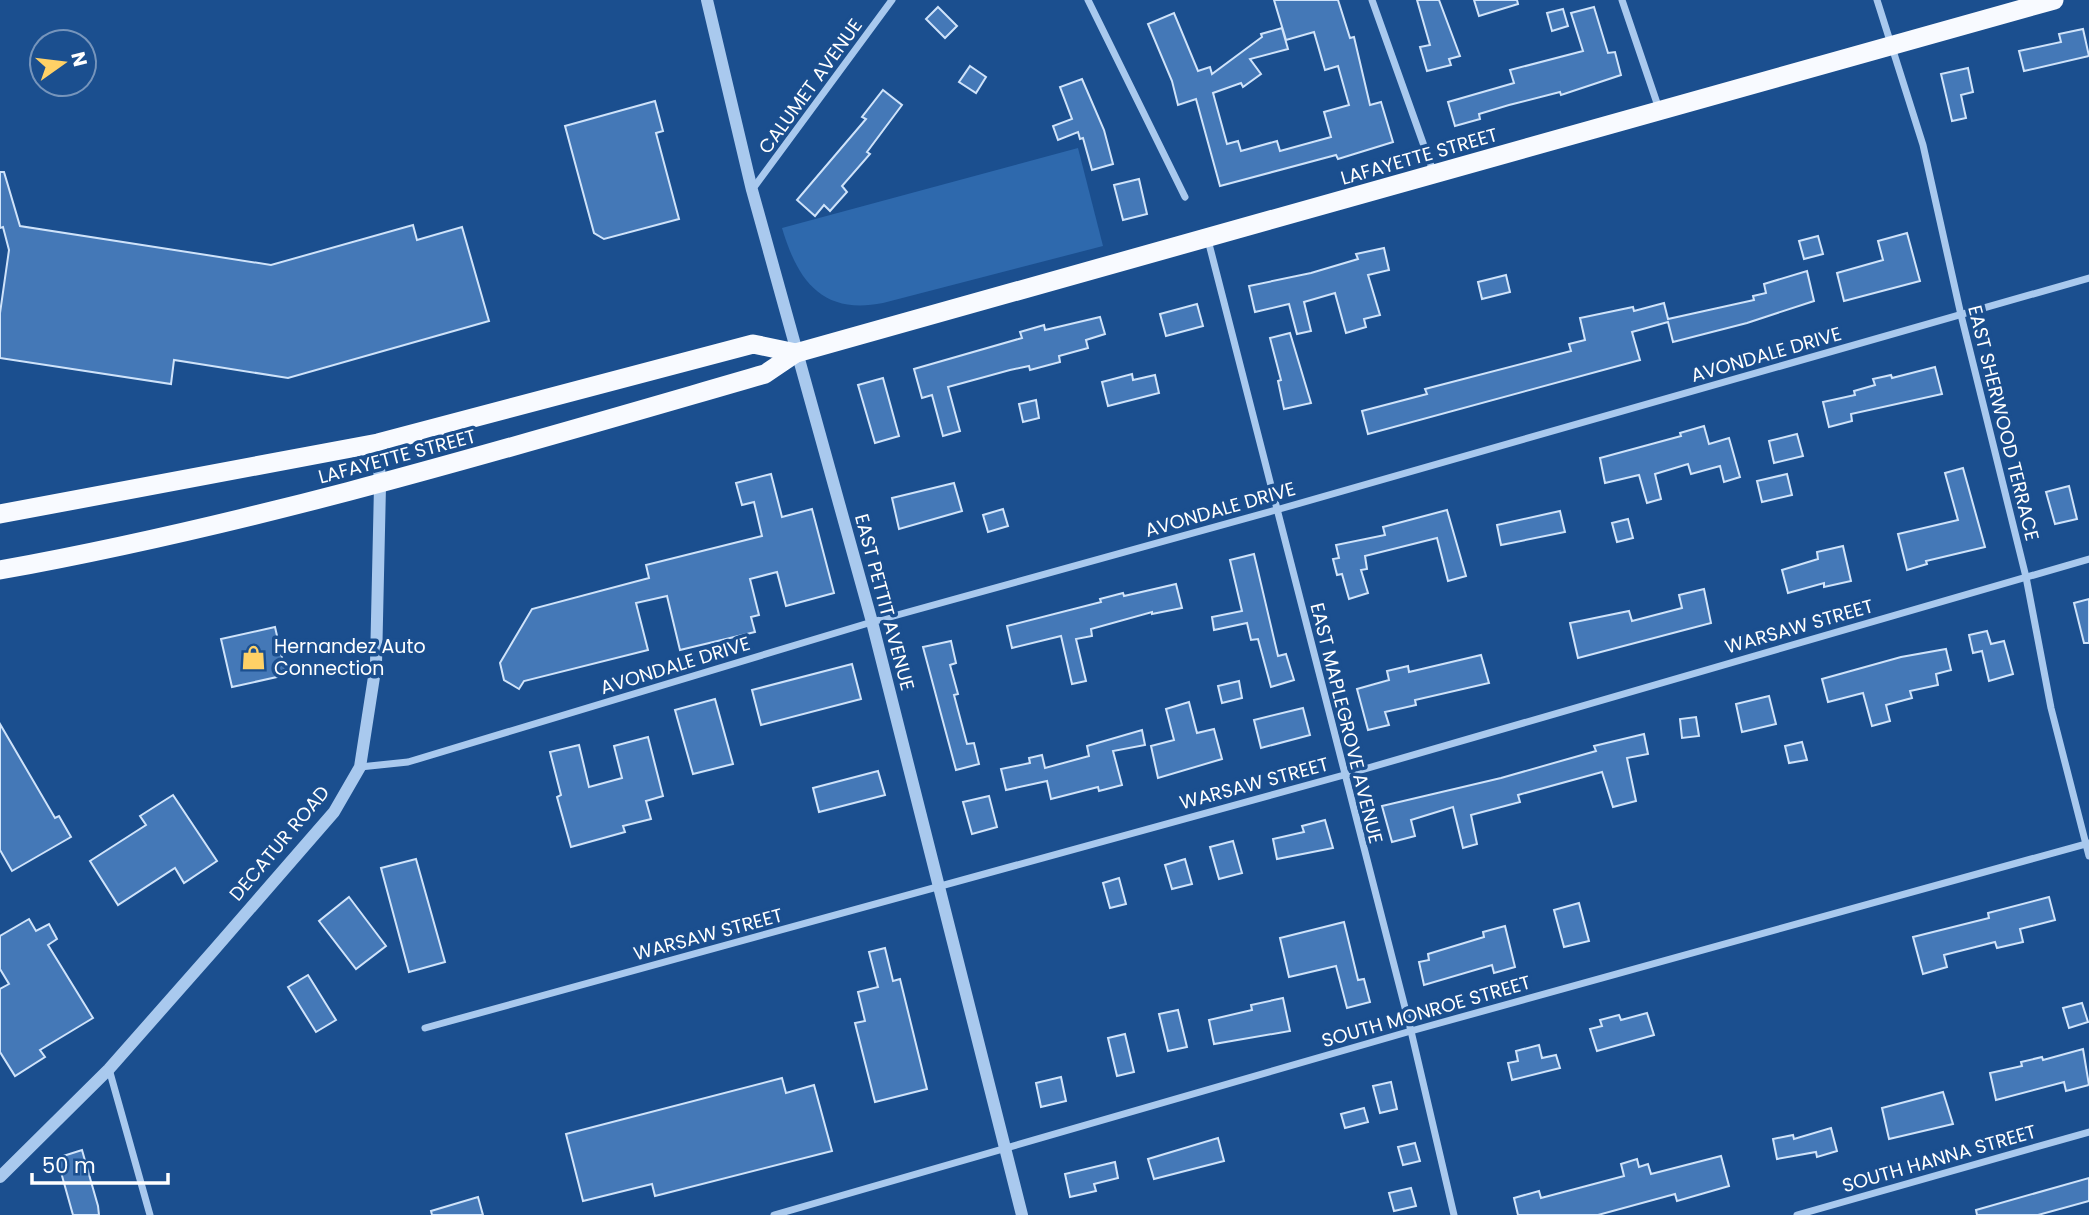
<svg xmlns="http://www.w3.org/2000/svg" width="2089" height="1215" font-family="Poppins,sans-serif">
<rect width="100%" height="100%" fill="#1b4f8f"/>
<path fill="#2e69ad" d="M1078 148 1103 246 883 303C823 315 798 282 782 228Z"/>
<g fill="#4478b7" stroke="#cfe3fa" stroke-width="2">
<path d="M1274 0H1338L1350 38 1354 37 1370 105 1381 102 1393 142 1338 159 1336 155 1220 186 1196 99 1178 105 1172 81 1148 24 1174 13 1198 71 1210 67 1212 74 1262 37 1261 34 1282 28 1288 49 1250 59 1261 74 1243 87 1241 83 1213 93 1227 144 1238 141 1241 151 1277 141 1280 151 1331 137 1324 112 1349 105 1338 66 1325 70 1314 32 1286 40Z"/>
<path d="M1417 0H1439L1460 56 1449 59 1451 65 1427 71 1420 47 1430 45Z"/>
<path d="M1474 0H1517L1518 4 1479 16Z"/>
<path d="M938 7 957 26 945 38 926 19Z"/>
<path d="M1594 7 1608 53 1615 52 1621 75 1561 95 1560 92 1509 105 1479 114 1480 119 1455 126 1448 102 1514 83 1510 70 1583 51 1571 13Z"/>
<path d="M1563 9 1568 26 1552 31 1547 13Z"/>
<path d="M2083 29 2089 56 2024 71 2019 51 2061 42 2059 34Z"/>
<path d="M970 66 986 77 976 93 959 82Z"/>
<path d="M1968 68 1973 92 1961 95 1966 118 1952 121 1941 74Z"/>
<path d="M1082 79 1104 130 1113 164 1092 170 1083 138 1080 139 1078 132 1058 140 1053 126 1072 119 1060 87Z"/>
<path d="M883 90 902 105 867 152 870 154 842 186 847 192 830 211 824 205 815 216 797 200 866 119 862 117Z"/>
<path d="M655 101 663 131 656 133 679 219 604 239 594 233 565 126Z"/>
<path d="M0 172H4L20 226 271 265 413 225 417 240 462 227 489 321 288 378 174 360 171 384 0 358V313L9 250 3 227 0 228Z"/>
<path d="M1139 179 1147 214 1123 220 1114 185Z"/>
<path d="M1907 233 1920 281 1844 301 1837 273 1883 260 1878 241Z"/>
<path d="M1818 236 1823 254 1804 259 1799 241Z"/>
<path d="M1384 248 1389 270 1368 275 1380 315 1364 319 1366 327 1346 333 1335 293 1304 302 1311 331 1297 334 1289 304 1255 312 1249 286 1311 273 1358 259 1356 254Z"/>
<path d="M1807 271 1814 301 1747 323 1673 342 1668 322 1632 332 1640 360 1368 434 1362 411 1427 394 1425 389 1571 351 1569 344 1585 340 1580 318 1633 307 1634 311 1664 303 1668 319 1754 300 1753 296 1766 293 1764 284Z"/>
<path d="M1506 275 1510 292 1482 299 1478 282Z"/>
<path d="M1197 304 1203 326 1166 336 1160 314Z"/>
<path d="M1100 317 1105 334 1086 340 1088 348 1059 356 1060 362 1030 370 1029 366 1010 370 948 387 960 431 943 436 932 395 922 398 914 369 1022 338 1020 332 1044 325 1045 330Z"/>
<path d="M1290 333 1311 403 1284 409 1278 381 1281 380 1270 338Z"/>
<path d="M1935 367 1942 394 1851 414 1852 421 1829 427 1823 402 1855 395 1854 391 1875 385 1873 379 1891 375 1892 378Z"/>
<path d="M1132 374 1133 380 1155 375 1159 393 1108 406 1102 382Z"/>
<path d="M883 378 899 436 875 443 858 385Z"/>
<path d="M1036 400 1039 418 1023 422 1019 404Z"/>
<path d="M1704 426 1709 444 1729 438 1740 477 1724 482 1720 466 1691 474 1688 464 1655 474 1661 499 1647 503 1639 475 1605 483 1600 458 1681 436 1680 433Z"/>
<path d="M1797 434 1803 456 1774 463 1769 441Z"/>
<path d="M1963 468 1985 547 1926 561 1927 564 1907 570 1898 534 1958 520 1945 473Z"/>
<path d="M771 474 782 517 812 509 834 593 786 606 777 572 750 579 759 615 751 617 755 632 680 650 667 596 636 603 648 650 524 681 519 689 504 680 500 663 532 609 649 578 646 565 762 536 754 502 742 505 736 483Z"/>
<path d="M1787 474 1792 495 1762 502 1757 481Z"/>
<path d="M954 483 962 511 899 529 892 498Z"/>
<path d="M2069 486 2077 519 2055 524 2046 492Z"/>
<path d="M1003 509 1008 526 988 532 983 515Z"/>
<path d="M1447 510 1466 576 1448 581 1437 538 1365 556 1367 569 1361 570 1368 593 1349 599 1342 574 1337 575 1333 559 1339 558 1336 545 1385 535 1383 527Z"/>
<path d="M1560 511 1565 532 1501 545 1497 525Z"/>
<path d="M1628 519 1633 538 1617 542 1612 523Z"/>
<path d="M1843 546 1851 581 1824 587V583L1788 593 1782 570 1818 559 1817 552Z"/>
<path d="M1254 554 1278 656 1286 654 1294 680 1271 687 1258 639 1251 640 1247 623 1214 630 1212 617 1242 611 1230 560Z"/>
<path d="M1176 584 1182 608 1152 614V612L1091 629 1092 636 1076 639 1086 681 1072 684 1061 636 1012 648 1007 626 1101 602 1100 599 1123 593 1124 596Z"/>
<path d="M1704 589 1711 623 1578 658 1570 623 1629 611 1632 621 1682 608 1679 595Z"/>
<path d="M2089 599V643H2084L2074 603Z"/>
<path d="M275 627 286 675 232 687 221 639Z"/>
<path d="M1987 631 1991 644 2004 641 2013 674 1989 681 1982 651 1973 653 1969 635Z"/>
<path d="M951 641 956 663 950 665 958 694 954 695 967 744 974 743 979 764 956 770 923 647Z"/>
<path d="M1946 649 1951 670 1936 674 1938 685 1910 691 1912 698 1886 705 1890 721 1872 726 1863 693 1828 702 1822 679 1901 657Z"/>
<path d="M1481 655 1489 683 1415 700 1416 705 1385 712 1389 725 1368 730 1357 689 1389 680 1387 671 1408 666 1409 672Z"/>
<path d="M852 664 861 699 761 725 752 690Z"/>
<path d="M1239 681 1242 698 1222 703 1218 686Z"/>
<path d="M1769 696 1776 724 1742 732 1736 704Z"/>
<path d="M715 699 733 764 693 774 675 710Z"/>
<path d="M1189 702 1197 733 1214 729 1222 759 1158 778 1151 746 1174 740 1166 709Z"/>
<path d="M1303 708 1310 735 1261 748 1254 720Z"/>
<path d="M1696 717 1699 736 1682 738 1680 719Z"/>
<path d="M0 724 55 818 59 816 71 837 12 871 0 850Z"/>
<path d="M1142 730 1145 745 1113 751 1122 785 1099 791 1098 787 1051 799 1047 781 1006 790 1001 769 1030 763 1029 758 1042 755 1045 768 1089 756 1087 746Z"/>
<path d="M1644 734 1648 754 1627 758 1636 801 1613 807 1602 772 1518 795 1520 802 1471 815 1477 844 1463 848 1453 807 1411 820 1415 836 1392 842 1382 806 1501 778 1596 751 1594 746Z"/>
<path d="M648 737 663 796 646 801 651 819 623 826 625 832 571 847 557 797 561 795 550 752 579 745 589 787 622 778 614 746Z"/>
<path d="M1802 742 1807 760 1789 763 1785 746Z"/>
<path d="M878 771 885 795 819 812 813 788Z"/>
<path d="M173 795 217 861 184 883 175 868 118 905 90 861 146 825 140 816Z"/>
<path d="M989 796 997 827 972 834 963 802Z"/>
<path d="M1325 820 1333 848 1277 859 1273 839 1304 832 1302 826Z"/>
<path d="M1233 841 1242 873 1219 879 1210 847Z"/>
<path d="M416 859 445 962 409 972 381 868Z"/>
<path d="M1185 859 1192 884 1172 889 1165 865Z"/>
<path d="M1119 878 1126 904 1110 908 1103 883Z"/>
<path d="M349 897 386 946 356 969 319 921Z"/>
<path d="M2049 897 2055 920 2020 929 2023 942 1997 948 1995 942 1944 955 1947 967 1923 974 1913 937 1989 918 1988 913Z"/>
<path d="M1579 903 1589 941 1564 947 1554 910Z"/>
<path d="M29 919 36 931 49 924 57 939 48 945 93 1018 40 1050 45 1057 15 1076 0 1052V989L9 984 0 969V936Z"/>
<path d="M1344 922 1358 980 1364 979 1370 1002 1347 1008 1336 966 1289 977 1280 938Z"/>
<path d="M1505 926 1515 967 1494 973 1492 965 1424 985 1419 962 1429 960 1428 954 1484 937 1483 932Z"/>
<path d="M885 948 893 981 900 979 927 1089 875 1102 855 1023 865 1021 858 992 878 987 869 952Z"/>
<path d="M308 975 336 1020 316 1032 288 987Z"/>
<path d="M1283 998 1290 1031 1214 1044 1209 1020 1252 1010 1251 1005Z"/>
<path d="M2082 1003 2088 1022 2069 1028 2063 1008Z"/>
<path d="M1178 1010 1187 1047 1168 1051 1159 1014Z"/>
<path d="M1647 1013 1654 1035 1597 1051 1590 1029 1602 1026 1600 1020 1619 1015 1621 1020Z"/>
<path d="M1125 1034 1134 1072 1117 1076 1108 1038Z"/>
<path d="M1539 1045 1542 1058 1556 1055 1560 1068 1512 1080 1508 1063 1518 1061 1516 1051Z"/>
<path d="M2083 1049 2089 1085 2066 1091 2064 1082 1996 1100 1990 1073 2022 1066 2021 1062 2042 1057 2043 1060Z"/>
<path d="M1061 1077 1066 1101 1041 1107 1036 1083Z"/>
<path d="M782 1078 786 1093 814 1085 832 1151 655 1196 652 1184 583 1201 566 1134Z"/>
<path d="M1391 1082 1397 1109 1380 1113 1373 1086Z"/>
<path d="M1943 1092 1953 1124 1889 1139 1882 1108Z"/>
<path d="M1364 1108 1368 1122 1345 1128 1341 1114Z"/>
<path d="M1831 1128 1837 1151 1817 1157 1816 1152 1777 1159 1773 1139 1793 1135 1794 1139Z"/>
<path d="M1218 1138 1224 1161 1154 1179 1148 1159Z"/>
<path d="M1415 1143 1420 1161 1403 1165 1398 1147Z"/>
<path d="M82 1150 98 1206 99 1215H73L57 1158Z"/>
<path d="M1721 1156 1729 1186 1677 1201 1675 1194 1598 1215H1518L1514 1198 1539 1191 1541 1198 1624 1176 1621 1164 1637 1159 1639 1167 1648 1164 1651 1174Z"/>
<path d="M1115 1162 1118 1178 1094 1184 1096 1191 1070 1197 1065 1174Z"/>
<path d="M2089 1178V1201L2038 1215H1977L1976 1210Z"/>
<path d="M1411 1188 1416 1206 1394 1211 1389 1193Z"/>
<path d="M478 1197 483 1215H432L431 1211Z"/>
</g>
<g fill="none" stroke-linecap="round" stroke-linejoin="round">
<g stroke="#a9c9ee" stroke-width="7">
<path d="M1088 0 1185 197"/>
<path d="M1372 0 1433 171"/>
<path d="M1622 0 1659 109"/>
<path d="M1877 0 1923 145 1961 315 2026 577 2051 708 2089 856"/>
<path d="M752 190 892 0"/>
<path d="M1208 240 1411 1031 1454 1215"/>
<path d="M360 767 408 762 872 622 1276 510 2089 278"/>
<path d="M425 1028 1344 775 2089 559"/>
<path d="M109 1069 150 1215"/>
<path d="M774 1215 1411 1031 2089 843"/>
<path d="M1797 1215 2089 1132"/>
</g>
<g stroke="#a9c9ee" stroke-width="12">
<path d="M707 0 752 190 872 622 1022 1215"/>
<path d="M0 1177 109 1069 214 950 334 812 360 767 376 664 380 486 378 443"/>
</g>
<g stroke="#f8faff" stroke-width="19">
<path d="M0 514 378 443 753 344 796 353"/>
<path d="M0 570C260 523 512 447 765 374L796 353 2054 0"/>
</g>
</g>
<defs>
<symbol id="shop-bare" viewBox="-9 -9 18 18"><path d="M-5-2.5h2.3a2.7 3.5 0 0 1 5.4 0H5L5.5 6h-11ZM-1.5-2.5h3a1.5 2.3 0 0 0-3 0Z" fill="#ffd166" stroke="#1b4f8f" stroke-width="2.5" paint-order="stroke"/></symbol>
</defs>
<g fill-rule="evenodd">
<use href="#shop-bare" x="236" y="640" width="35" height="35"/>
</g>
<g text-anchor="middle" stroke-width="7" stroke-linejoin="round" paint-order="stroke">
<g font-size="19" fill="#fff" stroke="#1b4f8f">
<text transform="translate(810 86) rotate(-54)" y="7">CALUMET AVENUE</text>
<text transform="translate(1419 156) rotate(-16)" y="7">LAFAYETTE STREET</text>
<text transform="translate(1766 354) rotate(-16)" y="7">AVONDALE DRIVE</text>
<text transform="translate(2004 423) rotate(76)" y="7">EAST SHERWOOD TERRACE</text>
<text transform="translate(397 456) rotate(-15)" y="7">LAFAYETTE STREET</text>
<text transform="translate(1220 509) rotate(-16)" y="7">AVONDALE DRIVE</text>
<text transform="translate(885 602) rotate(75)" y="7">EAST PETTIT AVENUE</text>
<text transform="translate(1799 626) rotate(-16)" y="7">WARSAW STREET</text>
<text transform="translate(675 665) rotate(-17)" y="7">AVONDALE DRIVE</text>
<text transform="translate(1347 723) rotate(76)" y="7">EAST MAPLEGROVE AVENUE</text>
<text transform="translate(1254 783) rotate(-15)" y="7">WARSAW STREET</text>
<text transform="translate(279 843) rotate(-50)" y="7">DECATUR ROAD</text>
<text transform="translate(708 934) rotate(-15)" y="7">WARSAW STREET</text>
<text transform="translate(1426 1011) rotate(-16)" y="7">SOUTH MONROE STREET</text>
<text transform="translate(1939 1158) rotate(-16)" y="7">SOUTH HANNA STREET</text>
</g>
<g font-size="19" fill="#fff" stroke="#1b4f8f" text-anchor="start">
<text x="274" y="653">Hernandez Auto<tspan x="274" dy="22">Connection</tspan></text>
</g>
</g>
<g transform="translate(63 63) rotate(76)"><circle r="33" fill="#1b4f8f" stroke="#7695bc" stroke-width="2"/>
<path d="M0-5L12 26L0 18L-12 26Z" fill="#ffd166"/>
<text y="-10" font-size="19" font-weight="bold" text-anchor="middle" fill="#ffffff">N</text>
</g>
<path d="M32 1173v10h136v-10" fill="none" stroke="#ffffff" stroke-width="3.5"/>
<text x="42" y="1173" font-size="21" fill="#ffffff" stroke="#1b4f8f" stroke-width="5" paint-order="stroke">50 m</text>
</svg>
